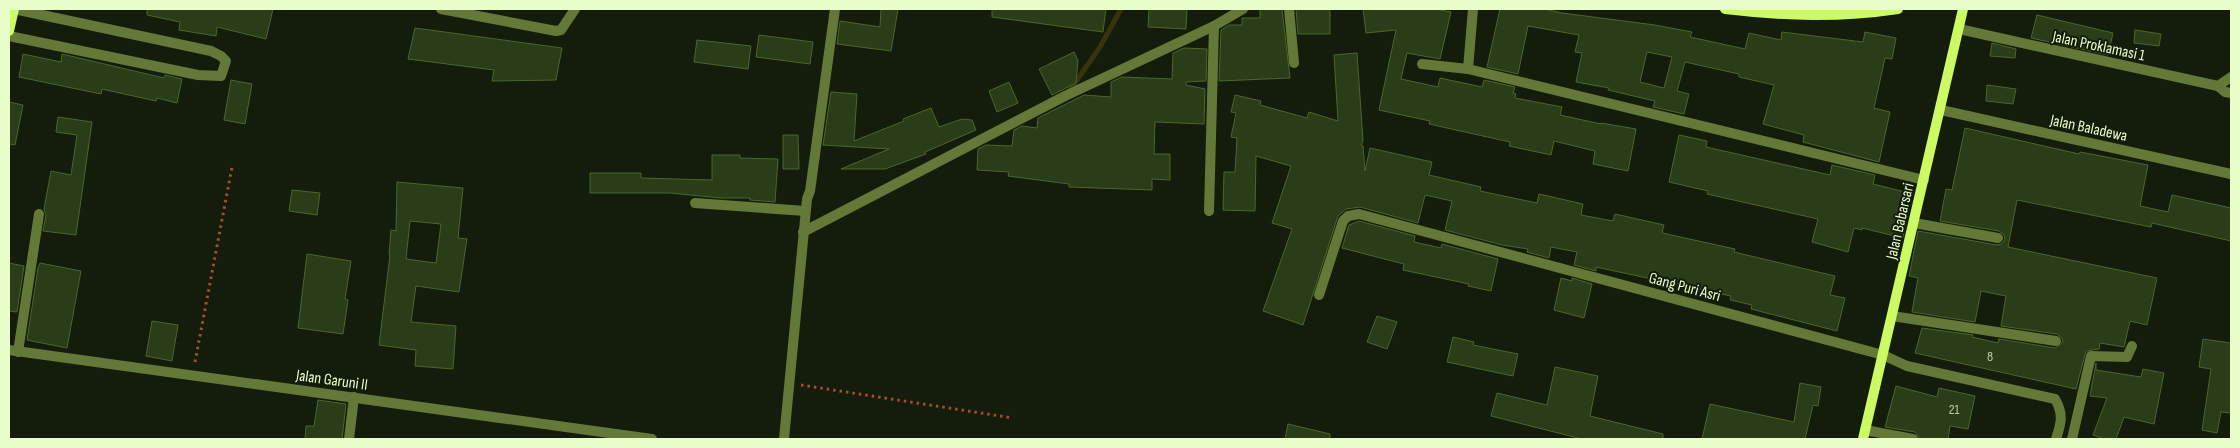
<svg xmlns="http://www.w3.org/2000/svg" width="2240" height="448" font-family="'Sofia Sans Condensed',sans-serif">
<rect width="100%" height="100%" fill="#141c0c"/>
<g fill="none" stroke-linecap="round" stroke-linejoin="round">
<path stroke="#37330a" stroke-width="5" d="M1068 93 1100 47 1121 9"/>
</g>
<g fill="#2a3c18" stroke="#4a672b" fill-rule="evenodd">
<path d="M147 9H273L266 39 217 27 216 36 179 30 180 22 147 15Z"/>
<path d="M881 9H898L891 51 837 44 840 21 880 27Z"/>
<path d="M992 9H1106L1103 32 992 17Z"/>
<path d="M1149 9H1187L1186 29 1148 27Z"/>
<path d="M1260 9H1282L1290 78 1219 81 1221 30 1229 25H1242V18H1260Z"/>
<path d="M1296 9H1330V34H1298Z"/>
<path d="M1363 9H1435L1451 12 1440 59 1407 53 1401 79 1438 87 1440 78 1482 87 1484 80 1515 87 1513 93 1516 94 1515 98 1562 107 1560 115 1601 124V123L1636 129 1628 171 1593 164 1595 151 1554 141 1551 155 1509 146 1510 142 1429 124 1430 121 1379 110 1396 30 1366 33Z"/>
<path d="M1500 9H1544L1562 13 1655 25 1692 32 1690 37 1745 49 1749 33 1781 40 1782 32 1863 42 1865 32 1896 38 1892 59 1885 58 1874 108 1890 112 1879 162 1803 142 1804 135 1763 124 1774 85 1739 77V74L1685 62 1677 91 1689 94 1684 114 1653 107 1655 101 1608 90 1609 88 1576 82 1582 53 1575 52 1579 35 1528 26 1518 74 1487 67ZM1647 52 1672 57 1664 88 1640 82Z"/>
<path d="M2037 15 2113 33 2108 55 2031 38Z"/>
<path d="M415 28 562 48 556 80 492 81 494 70 408 59Z"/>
<path d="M2135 30 2161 34 2159 46 2134 43Z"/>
<path d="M759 35 813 42 810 64 756 57Z"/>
<path d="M697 40 751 46 748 69 694 62Z"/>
<path d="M1992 43 2016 49 2015 58 1990 56Z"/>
<path d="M1184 48 1207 49 1206 81 1186 82V85L1205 89 1204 124 1155 122 1154 154H1170V180L1152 179V190L1069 187V184L1008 176 1009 172 977 170 978 149 986 145 1012 146 1014 130 1022 126 1037 128 1038 118 1084 95 1111 97V82L1122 77 1172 79 1173 53Z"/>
<path d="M1074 52 1078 61 1076 83 1052 95 1039 69Z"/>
<path d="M1357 53 1363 141 1361 145 1363 146 1365 171 1370 148 1432 162 1429 175 1481 187 1480 191 1537 203 1539 194 1583 204 1581 215 1613 221 1615 214 1664 225 1662 233 1735 249 1734 252 1835 276 1830 295 1845 298 1837 331 1751 309 1752 305 1730 300 1731 296 1596 267V271L1574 265 1577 252 1551 247 1549 258 1527 252 1528 249 1502 245 1445 230 1452 201 1425 195 1418 223 1360 207 1346 209 1338 216 1303 325 1263 311 1292 229 1272 223 1291 166 1256 156 1255 211 1223 210 1224 172H1235L1237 138 1231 137 1236 113 1231 112 1235 95 1261 101 1260 105 1307 118 1309 112 1338 121 1334 55Z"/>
<path d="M23 54 61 62 62 54 164 78 165 75 182 79 177 103 157 98 156 101 102 89 101 94 19 77Z"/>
<path d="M231 80 252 84 245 124 224 120Z"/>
<path d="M1009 82 1018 103 997 112 989 91Z"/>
<path d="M1987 85 2016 89 2013 104 1986 101Z"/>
<path d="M831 92 857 94 854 141 904 121 903 119 931 108 939 127 962 119 972 120 976 130 925 152 926 154 885 169H841L889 149 823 145Z"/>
<path d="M9 102 23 105 15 145 9 144Z"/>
<path d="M58 117 92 122 76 235 43 231 46 215 44 209 51 171 71 175 77 135 56 132Z"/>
<path d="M1965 128 2079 154 2080 152 2148 165 2140 206 2168 212 2172 195 2231 208V241L2152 223 2151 227 2017 200 2008 247 2157 278 2147 325 2130 321 2124 347 2100 343 2099 349 2086 351 2076 389 1915 353 1922 328 1973 335 1972 337 1998 343 1999 339 2055 348 2063 342 2062 338 2057 334 2001 326 2006 296 1981 291 1975 322 1912 312 1918 278 1909 276 1918 231 1997 245 2001 244 2005 240 2004 235 1999 231 1940 221 1946 189 1952 190Z"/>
<path d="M783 135H798L799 169H783Z"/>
<path d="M1679 135 1707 141 1706 147 1830 175 1832 165 1875 175 1873 184 1905 192 1896 224 1905 226 1903 238 1862 228V230L1854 228 1848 252 1812 242 1818 219 1707 194 1708 191 1669 182Z"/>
<path d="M712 155H740V158L778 159 775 202 750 200V198H721L670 193H590V173H641V178L712 180Z"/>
<path d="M397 182 463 188 458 238 467 239 459 292 416 286 411 322 456 326 453 369 415 366 416 350 379 345 390 255H389L391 230 396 231ZM410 221 441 224 436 263 406 259Z"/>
<path d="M292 190 320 193 317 215 289 211Z"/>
<path d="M1359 221 1415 236 1414 242 1441 248 1442 244 1498 259 1491 291 1468 286 1469 284 1403 270 1404 264 1342 248 1349 225Z"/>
<path d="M307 254 351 261 345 299 348 300 343 334 298 328Z"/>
<path d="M9 263 24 266 17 312 9 311Z"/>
<path d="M40 263 81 271 67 348 27 340 38 268Z"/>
<path d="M1561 278 1572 281V278L1592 284 1584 318 1554 310Z"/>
<path d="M1377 316 1397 322 1387 349 1367 342Z"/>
<path d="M152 321 178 325 172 361 146 356Z"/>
<path d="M1453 337 1474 342 1473 345 1518 354 1513 376 1447 362Z"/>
<path d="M2203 339 2231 343V413L2221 412 2217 433 2202 430 2211 369 2199 367Z"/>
<path d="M2096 363V370L2141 377 2143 369 2164 373 2154 424 2124 417 2116 439H2104L2093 435 2107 398 2090 396Z"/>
<path d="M1555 367 1598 376 1590 416 1663 434V439H1582L1491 416 1497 393 1547 405Z"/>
<path d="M1800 383 1821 387 1818 406 1813 405 1805 439H1702L1710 404 1794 422Z"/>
<path d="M1896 386 1937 397 1939 388 1975 396 1968 429 1950 426 1948 439H1920L1915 432 1885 427Z"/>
<path d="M318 400 346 404 342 439H305L306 426H314Z"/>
<path d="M1288 424 1330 434V439H1285Z"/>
</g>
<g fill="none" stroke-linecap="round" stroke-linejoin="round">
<g stroke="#a94b30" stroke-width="3" stroke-dasharray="2.5 4" stroke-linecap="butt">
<path d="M195 362 232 167"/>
<path d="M801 385 1013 418"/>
</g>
<g stroke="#647938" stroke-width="10">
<path d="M1289 9 1294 63"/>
<path d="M9 36 198 75 221 76 226 61 221 56 211 51 14 9"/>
<path d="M2218 86 2231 77"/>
<path d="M1914 223 1998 238"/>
<path d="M1892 316 2056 341"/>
<path d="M18 352 39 214"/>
<path d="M1883 355 1907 366 2055 399C2064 414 2061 424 2056 439"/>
</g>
<g stroke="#647938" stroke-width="10">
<path d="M441 9 556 31 561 30 575 9"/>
<path d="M1959 29 2218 86 2225 92 2231 93"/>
<path d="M1422 64 1468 69 1924 180"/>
<path d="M1468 69 1473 9"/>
<path d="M1941 110 2231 174"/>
<path d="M695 203 805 211"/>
<path d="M1209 211 1214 26"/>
<path d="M803 232 1065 96 1214 26 1243 9"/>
<path d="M1319 295 1343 221 1348 216 1359 214 1883 355"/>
<path d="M9 350 652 439"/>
<path d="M1865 430 1913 439"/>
<path d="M349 439 354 397"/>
<path d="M784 439 807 199 810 191 835 9"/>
<path d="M2072 439 2091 356 2127 357 2132 346"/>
</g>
<g stroke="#cbfa62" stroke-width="10">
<path d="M1725 9C1786 16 1838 18 1898 9"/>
<path d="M9 31 14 9"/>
<path d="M1863 439 1963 9"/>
</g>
</g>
<g text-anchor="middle" stroke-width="4" stroke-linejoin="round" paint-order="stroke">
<g font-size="14" fill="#b8cd9c">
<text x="1990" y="361">8</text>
<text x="1954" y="414">21</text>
</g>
<g font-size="16" fill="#e8fdc8" stroke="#141c0c">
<text transform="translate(2099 45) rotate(12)" y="6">Jalan Proklamasi 1</text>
<text transform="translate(2089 127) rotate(12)" y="6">Jalan Baladewa</text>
<text transform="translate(1899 221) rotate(-77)" y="6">Jalan Babarsari</text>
<text transform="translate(1685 286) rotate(15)" y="6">Gang Puri Asri</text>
<text transform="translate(332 379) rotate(8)" y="6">Jalan Garuni II</text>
</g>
</g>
<rect width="2240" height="448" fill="none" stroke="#e8fdc8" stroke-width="20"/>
</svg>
